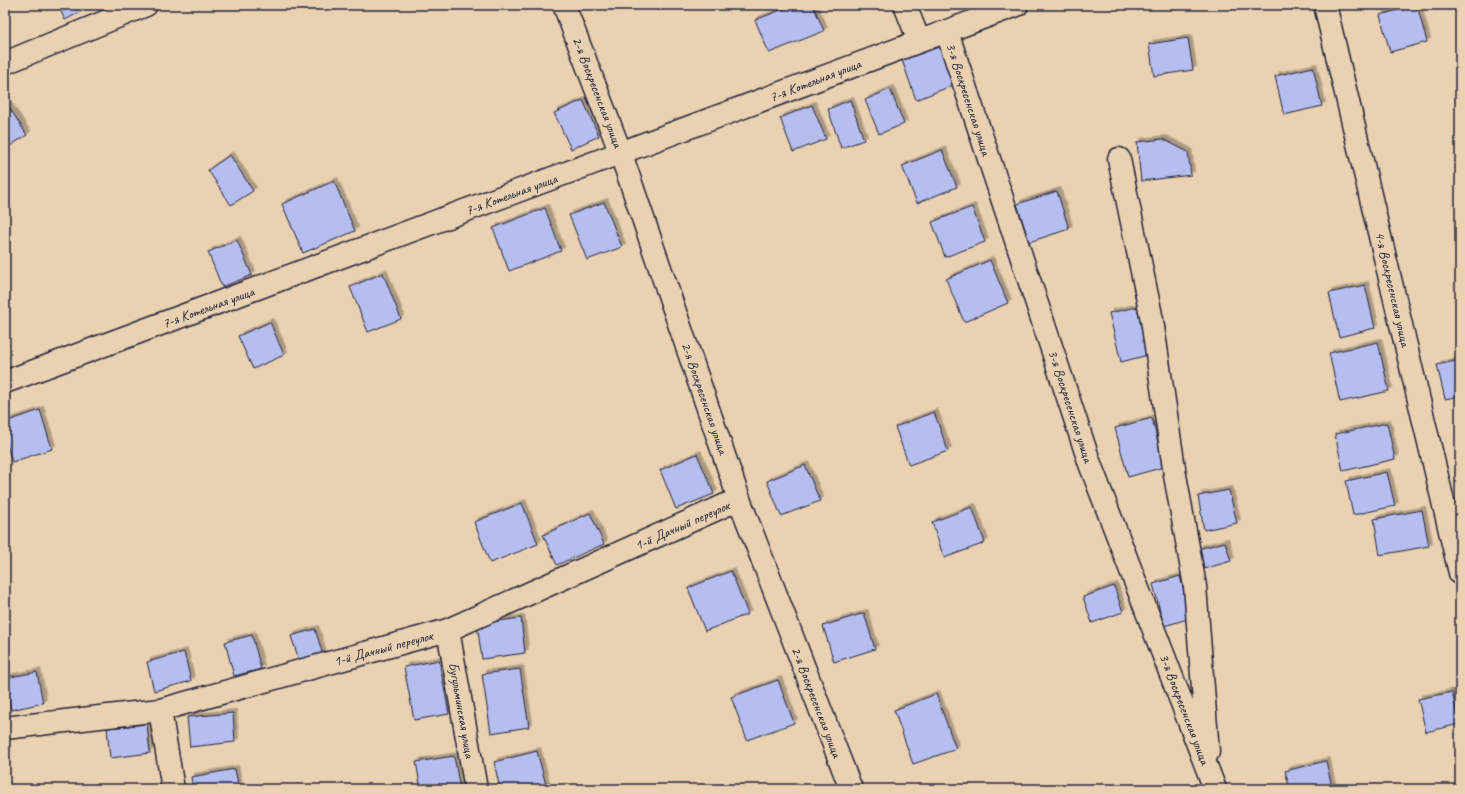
<svg xmlns="http://www.w3.org/2000/svg" width="1465" height="794" font-family="Caveat,sans-serif">
<defs>
<filter id="shadow"><feDropShadow dx="3.5" dy="-3.5" stdDeviation="0" flood-color="#0004"/></filter>
</defs>
<rect width="100%" height="100%" fill="#e9d1b1"/>
<filter id="ink" filterUnits="userSpaceOnUse"><feTurbulence type="fractalNoise" baseFrequency=".025" numOctaves="2"/><feDisplacementMap in="SourceGraphic" scale="8" xChannelSelector="R" yChannelSelector="G"/><feConvolveMatrix kernelMatrix="1 2 1 2 8 2 1 2 1" color-interpolation-filters="sRGB"/></filter>
<g filter="url(#ink)">
<g fill="#b5beef" stroke="#22223b" filter="url(#shadow)">
<path d="M58 5H82L84 10 65 20Z"/>
<path d="M794 5H813L824 31 769 53 755 20Z"/>
<path d="M1417 5 1427 42 1390 52 1380 15Z"/>
<path d="M1188 38 1193 70 1154 76 1149 44Z"/>
<path d="M942 45 956 84 916 100 902 60Z"/>
<path d="M1313 67 1322 106 1284 115 1275 76Z"/>
<path d="M890 89 904 124 879 134 865 100Z"/>
<path d="M583 100 599 136 571 149 554 113Z"/>
<path d="M850 100 864 140 841 148 828 109Z"/>
<path d="M5 101 27 135 5 149Z"/>
<path d="M812 105 826 139 793 152 780 118Z"/>
<path d="M1163 139 1188 152 1191 175 1141 181 1137 142Z"/>
<path d="M942 150 957 187 917 203 902 166Z"/>
<path d="M230 155 253 191 231 205 208 170Z"/>
<path d="M334 181 355 231 303 253 282 204Z"/>
<path d="M1057 191 1069 229 1029 242 1017 204Z"/>
<path d="M604 202 622 247 587 260 569 215Z"/>
<path d="M972 207 985 242 945 257 932 222Z"/>
<path d="M545 208 561 251 509 271 493 228Z"/>
<path d="M237 240 252 275 222 287 208 252Z"/>
<path d="M990 260 1008 303 964 322 946 279Z"/>
<path d="M383 273 401 319 368 332 350 287Z"/>
<path d="M1365 285 1375 328 1339 337 1329 293Z"/>
<path d="M1137 307 1148 355 1121 362 1109 313Z"/>
<path d="M270 322 284 355 253 369 238 336Z"/>
<path d="M1378 342 1389 391 1340 402 1329 353Z"/>
<path d="M1460 360V396L1445 399 1437 365Z"/>
<path d="M40 410 52 449 12 462 5 438V422Z"/>
<path d="M934 412 948 451 909 465 895 427Z"/>
<path d="M1152 418 1164 467 1128 477 1115 428Z"/>
<path d="M1387 423 1395 459 1343 471 1335 434Z"/>
<path d="M697 454 714 494 676 509 660 470Z"/>
<path d="M805 465 820 501 781 516 767 481Z"/>
<path d="M1387 472 1395 506 1353 515 1346 481Z"/>
<path d="M1229 490 1237 523 1204 530 1198 496Z"/>
<path d="M522 503 538 544 490 563 474 522Z"/>
<path d="M972 507 985 543 944 558 932 522Z"/>
<path d="M1422 510 1429 546 1380 555 1374 519Z"/>
<path d="M590 513 604 544 557 565 543 535Z"/>
<path d="M1225 542 1231 561 1204 569 1198 549Z"/>
<path d="M731 571 748 614 705 631 688 588Z"/>
<path d="M1180 576 1191 618 1164 626 1153 584Z"/>
<path d="M1114 586 1123 612 1092 623 1083 597Z"/>
<path d="M864 613 875 649 834 662 823 626Z"/>
<path d="M521 618 525 653 482 659 477 624Z"/>
<path d="M315 629 323 655 300 663 291 636Z"/>
<path d="M252 635 261 669 234 676 225 642Z"/>
<path d="M184 652 191 681 154 691 147 662Z"/>
<path d="M439 660 449 714 414 720 404 667Z"/>
<path d="M520 669 529 727 491 733 482 674Z"/>
<path d="M37 672 43 703 11 710 5 678Z"/>
<path d="M778 680 794 723 747 740 731 697Z"/>
<path d="M1452 692 1459 724 1426 732 1418 699Z"/>
<path d="M936 694 956 749 913 764 894 710Z"/>
<path d="M233 713 235 742 190 747 187 717Z"/>
<path d="M147 724 150 753 110 758 107 728Z"/>
<path d="M537 751 547 789H500L494 762Z"/>
<path d="M454 756 460 789H421L416 762Z"/>
<path d="M1326 761 1332 787 1325 789H1290L1285 771Z"/>
<path d="M235 769 239 789H193L191 777Z"/>
</g>
<g fill="none" stroke-linecap="round" stroke-linejoin="round">
<defs>
<g id="street">
<path d="M564 5 621 154 739 499 851 789"/>
<path d="M905 5 919 41"/>
<path d="M1325 5 1460 573"/>
<path d="M947 32 1090 464 1215 789"/>
<path d="M5 63 146 5"/>
<path d="M1119 159 1152 320 1175 475 1195 586 1208 752"/>
<path d="M5 382 1017 5"/>
<path d="M448 630 476 789"/>
<path d="M160 710 173 789"/>
<path d="M5 728 160 710 448 630 739 499"/>
</g>
</defs>
<use href="#street" stroke="#22223b" stroke-width="25"/>
<use href="#street" stroke="#e9d1b1" stroke-width="22"/>
</g>
</g>
<g text-anchor="middle" stroke-width="4" stroke-linejoin="round" paint-order="stroke">
<g font-size="14" fill="#22223b" stroke="#e9d1b1">
<text transform="translate(815 80) rotate(-21)" y="5">7-я Котельная улица</text>
<text transform="translate(598 92) rotate(69)" y="5">2-я Воскресенская улица</text>
<text transform="translate(969 99) rotate(72)" y="5">3-я Воскресенская улица</text>
<text transform="translate(511 194) rotate(-20)" y="5">7-я Котельная улица</text>
<text transform="translate(1393 289) rotate(77)" y="5">4-я Воскресенская улица</text>
<text transform="translate(208 307) rotate(-20)" y="5">7-я Котельная улица</text>
<text transform="translate(705 398) rotate(71)" y="5">2-я Воскресенская улица</text>
<text transform="translate(1071 406) rotate(72)" y="5">3-я Воскресенская улица</text>
<text transform="translate(682 525) rotate(-24)" y="5">1-й Дачный переулок</text>
<text transform="translate(383 648) rotate(-15)" y="5">1-й Дачный переулок</text>
<text transform="translate(817 702) rotate(69)" y="5">2-я Воскресенская улица</text>
<text transform="translate(1185 709) rotate(69)" y="5">3-я Воскресенская улица</text>
<text transform="translate(462 710) rotate(80)" y="5">Бугульминская улица</text>
</g>
</g>
<rect width="1465" height="794" fill="none" stroke="#e9d1b1" stroke-width="20"/>
<rect x="10" y="10" width="1445" height="774" fill="none" stroke="#22223b" stroke-width="1.5" filter="url(#ink)"/>
</svg>
